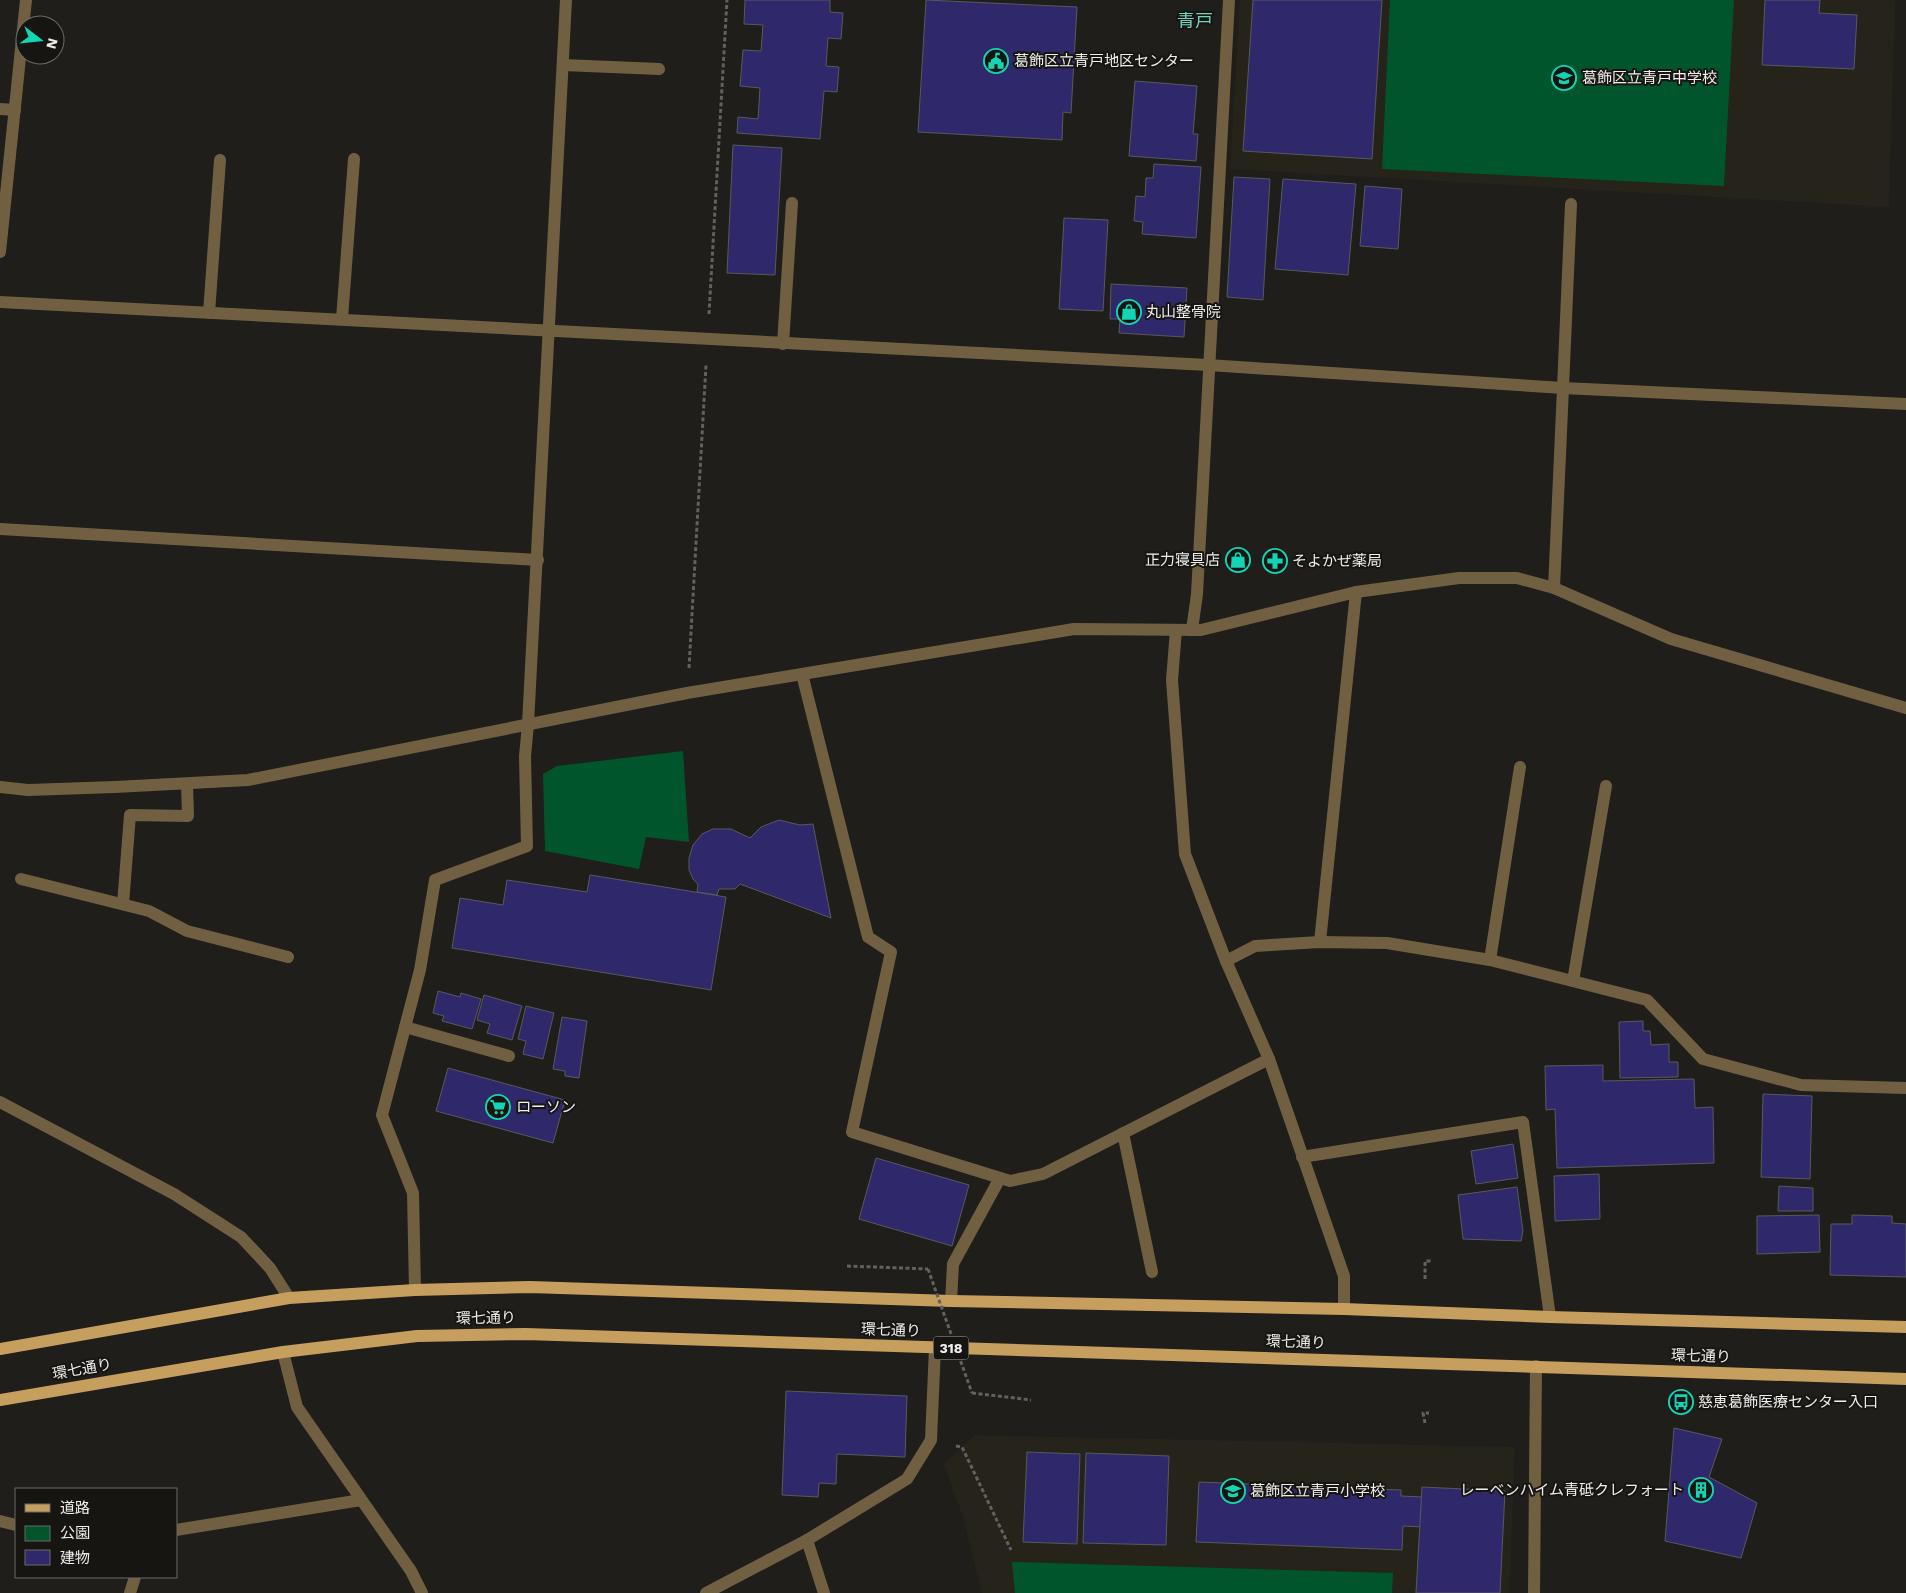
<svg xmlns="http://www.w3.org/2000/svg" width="1906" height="1593" font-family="'Work Sans','Noto Sans JP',sans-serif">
<rect width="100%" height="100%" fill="#1f1e1b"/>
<g fill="#26231a">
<path d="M1240 0H1895L1889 207 1230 169Z"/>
<path d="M975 1435 1515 1447 1509 1593H982L963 1517 944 1464Z"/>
</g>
<g fill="#00552c">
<path d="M1390 0H1734L1724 186 1382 169Z"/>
<path d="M683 751 689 842 646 837 639 869 545 851 543 774 557 766Z"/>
<path d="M1012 1562 1393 1573 1392 1593H1015Z"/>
</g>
<g fill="#2f296b" stroke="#58595d">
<path d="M745 0H830V12L843 13 841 39 828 38 826 66 839 67 837 92 824 91 820 139 737 133 738 117 758 119 760 88 740 86 743 50 761 51 763 25 744 24Z"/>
<path d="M926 0 1077 7 1071 113 1063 112 1062 140 918 132Z"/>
<path d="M1253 0H1382L1372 159 1243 151Z"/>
<path d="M1765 0H1820L1819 13 1857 15 1854 69 1762 65Z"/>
<path d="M1135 81 1197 86 1193 134H1198L1196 161 1129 156Z"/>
<path d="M733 145 782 148 775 275 727 273Z"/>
<path d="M1154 164 1201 167 1196 238 1142 234 1143 222 1134 221 1136 196 1145 197 1146 178H1153Z"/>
<path d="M1234 177 1270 179 1263 300 1227 297Z"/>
<path d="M1283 179 1356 184 1348 275 1275 269Z"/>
<path d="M1365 186 1402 189 1398 249 1360 246Z"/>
<path d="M1064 218 1108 220 1103 311 1059 309Z"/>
<path d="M1111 284 1187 288 1184 337 1119 333 1120 319H1110Z"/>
<path d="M779 820 800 825 813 824 831 918 740 884 735 889H719L717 895 697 892 698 884 693 879 689 870V858L693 845 702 834 713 829H731L750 838 761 827Z"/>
<path d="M590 875 726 897 711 990 452 948 460 898 503 905 507 880 587 892Z"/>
<path d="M438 991 460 997 461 993 481 999 472 1029 442 1021 444 1016 433 1013Z"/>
<path d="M484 995 522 1006 512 1040 487 1033 490 1024 477 1020Z"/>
<path d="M526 1006 554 1013 543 1059 523 1054 526 1041 518 1039Z"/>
<path d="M562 1017 587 1021 579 1078 565 1076V1071L553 1069Z"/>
<path d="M1643 1021V1031H1650L1651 1045 1669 1044V1062H1678V1077L1620 1078 1619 1022Z"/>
<path d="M1603 1065V1081L1694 1079 1695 1108 1713 1107 1714 1163 1557 1168 1555 1109 1546 1110 1545 1066Z"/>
<path d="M448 1068 565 1100 553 1143 436 1111Z"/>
<path d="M1763 1094 1812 1096 1810 1179 1761 1177Z"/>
<path d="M1513 1144 1518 1178 1476 1184 1471 1151Z"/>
<path d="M876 1158 969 1185 952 1246 859 1219Z"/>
<path d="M1599 1174 1600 1219 1555 1221 1554 1176Z"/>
<path d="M1779 1186 1813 1188V1211H1778Z"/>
<path d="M1517 1187 1523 1231 1521 1241 1463 1239 1458 1195Z"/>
<path d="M1819 1215 1820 1252 1757 1254V1216Z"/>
<path d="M1852 1215 1892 1216V1223L1906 1224V1277L1830 1275 1831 1224H1852Z"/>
<path d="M786 1391 907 1396 905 1457 837 1454 836 1484 819 1483 818 1497 782 1495Z"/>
<path d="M1674 1428 1722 1439 1709 1477 1757 1503 1741 1558 1665 1541Z"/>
<path d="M1027 1452 1080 1454 1077 1544 1023 1542Z"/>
<path d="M1086 1453 1169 1456 1166 1545 1083 1543Z"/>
<path d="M1199 1482 1401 1490V1496L1445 1498 1444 1528 1403 1526 1402 1550 1196 1542Z"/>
<path d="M1422 1487 1505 1491 1500 1593H1416Z"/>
</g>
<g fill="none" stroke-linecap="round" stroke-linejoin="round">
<g stroke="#62615e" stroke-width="3" stroke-dasharray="4 2.5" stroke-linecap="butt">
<path d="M709 314 727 0"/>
<path d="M689 668 706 365"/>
<path d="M847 1266 928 1269"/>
<path d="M1425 1279V1261H1432"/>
<path d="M972 1393 1031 1400"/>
<path d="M1425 1423 1423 1413H1429"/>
<path d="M956 1446 962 1447 1011 1550"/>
</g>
<g stroke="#715f41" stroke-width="12">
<path d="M563 65 659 69"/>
<path d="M0 109 15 110"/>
<path d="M209 313 220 160"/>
<path d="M342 319 354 159"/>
<path d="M783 344 792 203"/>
<path d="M1563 388 1571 204"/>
<path d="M0 529 538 560"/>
<path d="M802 674 868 937 891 952 852 1132 1010 1181 1043 1174 1269 1059"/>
<path d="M21 879 149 911 187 931 288 957"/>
<path d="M123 904 130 815 188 816 187 784"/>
<path d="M1320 942 1356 592"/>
<path d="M1490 960 1520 767"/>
<path d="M1226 961 1255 946 1320 942 1387 943 1490 960 1647 1000 1703 1059 1801 1085 1906 1088"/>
<path d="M1573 981 1606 786"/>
<path d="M405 1027 509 1056"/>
<path d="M1123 1133 1152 1272"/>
<path d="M1302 1157 1523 1122 1550 1317"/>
<path d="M415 1290 413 1193 382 1115 420 970 435 880 527 846 525 756 528 724"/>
<path d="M951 1301 953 1264 1000 1178"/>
<path d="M0 1521 16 1525"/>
<path d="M176 1530 361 1500"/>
<path d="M807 1540 824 1593"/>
<path d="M130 1593 135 1577"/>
</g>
<g stroke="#715f41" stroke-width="12">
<path d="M0 302 1208 365 1563 388 1906 404"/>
<path d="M1554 588 1563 388"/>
<path d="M1176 630 1172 680 1185 854 1226 961 1269 1059 1344 1276V1309"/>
<path d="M1192 630 1197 594 1229 0"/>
<path d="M528 724 566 0"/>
<path d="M0 787 28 790 115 787 248 780 687 693 802 674 1074 629 1201 630 1356 592 1459 578H1517L1554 588 1671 639 1906 708"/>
<path d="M0 1102 174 1194 241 1237 270 1268 289 1298"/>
<path d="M283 1352 297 1407 411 1571 422 1593"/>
<path d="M706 1593 807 1540 907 1479 931 1440 935 1347"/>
<path d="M1534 1593 1536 1366"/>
</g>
<path stroke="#715f41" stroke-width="12" d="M0 252 26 0"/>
<g stroke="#c69f5f" stroke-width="12">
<path d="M0 1349 289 1298 415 1290 530 1287 951 1301 1344 1309 1550 1317 1906 1327"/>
<path d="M0 1400 283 1352 417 1336 526 1334 1906 1379"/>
</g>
<path stroke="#62615e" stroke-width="3" stroke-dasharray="4 2.5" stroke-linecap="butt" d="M928 1269 972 1393"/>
</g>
<defs>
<symbol id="civic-ring" viewBox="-11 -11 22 22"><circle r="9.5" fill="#161512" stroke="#13d5b3" stroke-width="1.5"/><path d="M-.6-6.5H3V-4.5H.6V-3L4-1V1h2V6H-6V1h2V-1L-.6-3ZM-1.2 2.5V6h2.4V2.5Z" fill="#13d5b3"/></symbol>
<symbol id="school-ring" viewBox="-11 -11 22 22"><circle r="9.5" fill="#161512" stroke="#13d5b3" stroke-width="1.5"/><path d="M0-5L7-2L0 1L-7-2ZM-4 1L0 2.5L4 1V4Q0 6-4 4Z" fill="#13d5b3"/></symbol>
<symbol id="shop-ring" viewBox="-11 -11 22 22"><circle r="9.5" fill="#161512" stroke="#13d5b3" stroke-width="1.5"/><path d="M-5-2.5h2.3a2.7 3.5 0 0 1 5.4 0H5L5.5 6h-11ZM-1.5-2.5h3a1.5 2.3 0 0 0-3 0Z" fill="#13d5b3"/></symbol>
<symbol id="pharmacy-ring" viewBox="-11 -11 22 22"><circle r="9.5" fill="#161512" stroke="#13d5b3" stroke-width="1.5"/><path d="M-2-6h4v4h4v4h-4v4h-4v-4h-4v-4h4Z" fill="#13d5b3"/></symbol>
<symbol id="supermarket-ring" viewBox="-11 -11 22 22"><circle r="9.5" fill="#161512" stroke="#13d5b3" stroke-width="1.5"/><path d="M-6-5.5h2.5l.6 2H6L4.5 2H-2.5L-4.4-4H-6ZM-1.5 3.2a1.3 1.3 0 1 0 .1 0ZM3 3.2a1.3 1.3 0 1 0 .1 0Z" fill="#13d5b3"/></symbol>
<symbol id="bus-ring" viewBox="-11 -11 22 22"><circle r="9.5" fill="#161512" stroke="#13d5b3" stroke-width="1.5"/><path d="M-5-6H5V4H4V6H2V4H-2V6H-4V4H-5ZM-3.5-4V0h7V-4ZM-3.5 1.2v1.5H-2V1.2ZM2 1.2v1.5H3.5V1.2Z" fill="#13d5b3"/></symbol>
<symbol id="building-ring" viewBox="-11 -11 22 22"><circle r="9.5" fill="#161512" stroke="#13d5b3" stroke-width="1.5"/><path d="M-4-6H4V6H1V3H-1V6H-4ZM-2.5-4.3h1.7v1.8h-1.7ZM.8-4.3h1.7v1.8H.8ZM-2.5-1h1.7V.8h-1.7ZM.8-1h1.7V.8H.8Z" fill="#13d5b3"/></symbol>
</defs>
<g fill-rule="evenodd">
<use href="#civic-ring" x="982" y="47" width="28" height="28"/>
<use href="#school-ring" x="1550" y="64" width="28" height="28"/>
<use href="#shop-ring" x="1115" y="298" width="28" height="28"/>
<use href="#shop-ring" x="1224" y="546" width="28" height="28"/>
<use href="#pharmacy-ring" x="1261" y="547" width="28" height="28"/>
<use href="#supermarket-ring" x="484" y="1093" width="28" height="28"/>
<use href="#bus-ring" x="1667" y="1388" width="28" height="28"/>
<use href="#building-ring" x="1687" y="1476" width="28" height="28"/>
<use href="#school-ring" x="1219" y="1477" width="28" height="28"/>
</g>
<g text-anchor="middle" stroke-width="4" stroke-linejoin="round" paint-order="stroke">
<rect fill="#161512" stroke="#adacaa" stroke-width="1" x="933.5" y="1336.5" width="35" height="23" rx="4"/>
<g font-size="14" font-weight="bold" fill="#eeedeb">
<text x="951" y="1353">318</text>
</g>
<g font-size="15" fill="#eeedeb" stroke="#161512" text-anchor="start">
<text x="1014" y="66">葛飾区立青戸地区センター</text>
<text x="1582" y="83">葛飾区立青戸中学校</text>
<text x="1146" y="317">丸山整骨院</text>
<text x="1220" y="565" text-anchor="end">正力寝具店</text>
<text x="1292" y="566">そよかぜ薬局</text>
<text x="516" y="1112">ローソン</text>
<text x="1698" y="1407">慈恵葛飾医療センター入口</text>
<text x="1684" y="1495" text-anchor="end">レーベンハイム青砥クレフォート</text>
<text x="1250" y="1496">葛飾区立青戸小学校</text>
</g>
<g font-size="15" fill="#eeedeb" stroke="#161512">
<text transform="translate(486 1318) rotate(-1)" y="5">環七通り</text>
<text transform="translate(891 1330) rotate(2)" y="5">環七通り</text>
<text transform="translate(1296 1342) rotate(2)" y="5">環七通り</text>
<text transform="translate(1701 1356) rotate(2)" y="5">環七通り</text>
<text transform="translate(82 1369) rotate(-10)" y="5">環七通り</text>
</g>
<g font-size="18" fill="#71d4bb" stroke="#161512">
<text x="1195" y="27">青戸</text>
</g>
</g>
<rect x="15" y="1488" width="162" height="90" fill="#161512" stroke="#6c6b69"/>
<rect x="25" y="1504" width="25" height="8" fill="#c69f5f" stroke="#6c6b69"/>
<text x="60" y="1513" font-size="15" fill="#eeedeb">道路</text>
<rect x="25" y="1526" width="25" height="15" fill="#00552c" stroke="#6c6b69"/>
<text x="60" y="1538" font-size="15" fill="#eeedeb">公園</text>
<rect x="25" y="1550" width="25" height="15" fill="#2f296b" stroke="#6c6b69"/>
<text x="60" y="1563" font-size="15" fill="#eeedeb">建物</text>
<g transform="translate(40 40) rotate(106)"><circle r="24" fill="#161512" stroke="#6c6b69"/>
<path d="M0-4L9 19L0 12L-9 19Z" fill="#13d5b3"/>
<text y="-8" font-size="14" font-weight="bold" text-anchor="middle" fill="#eeedeb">N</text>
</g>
</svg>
